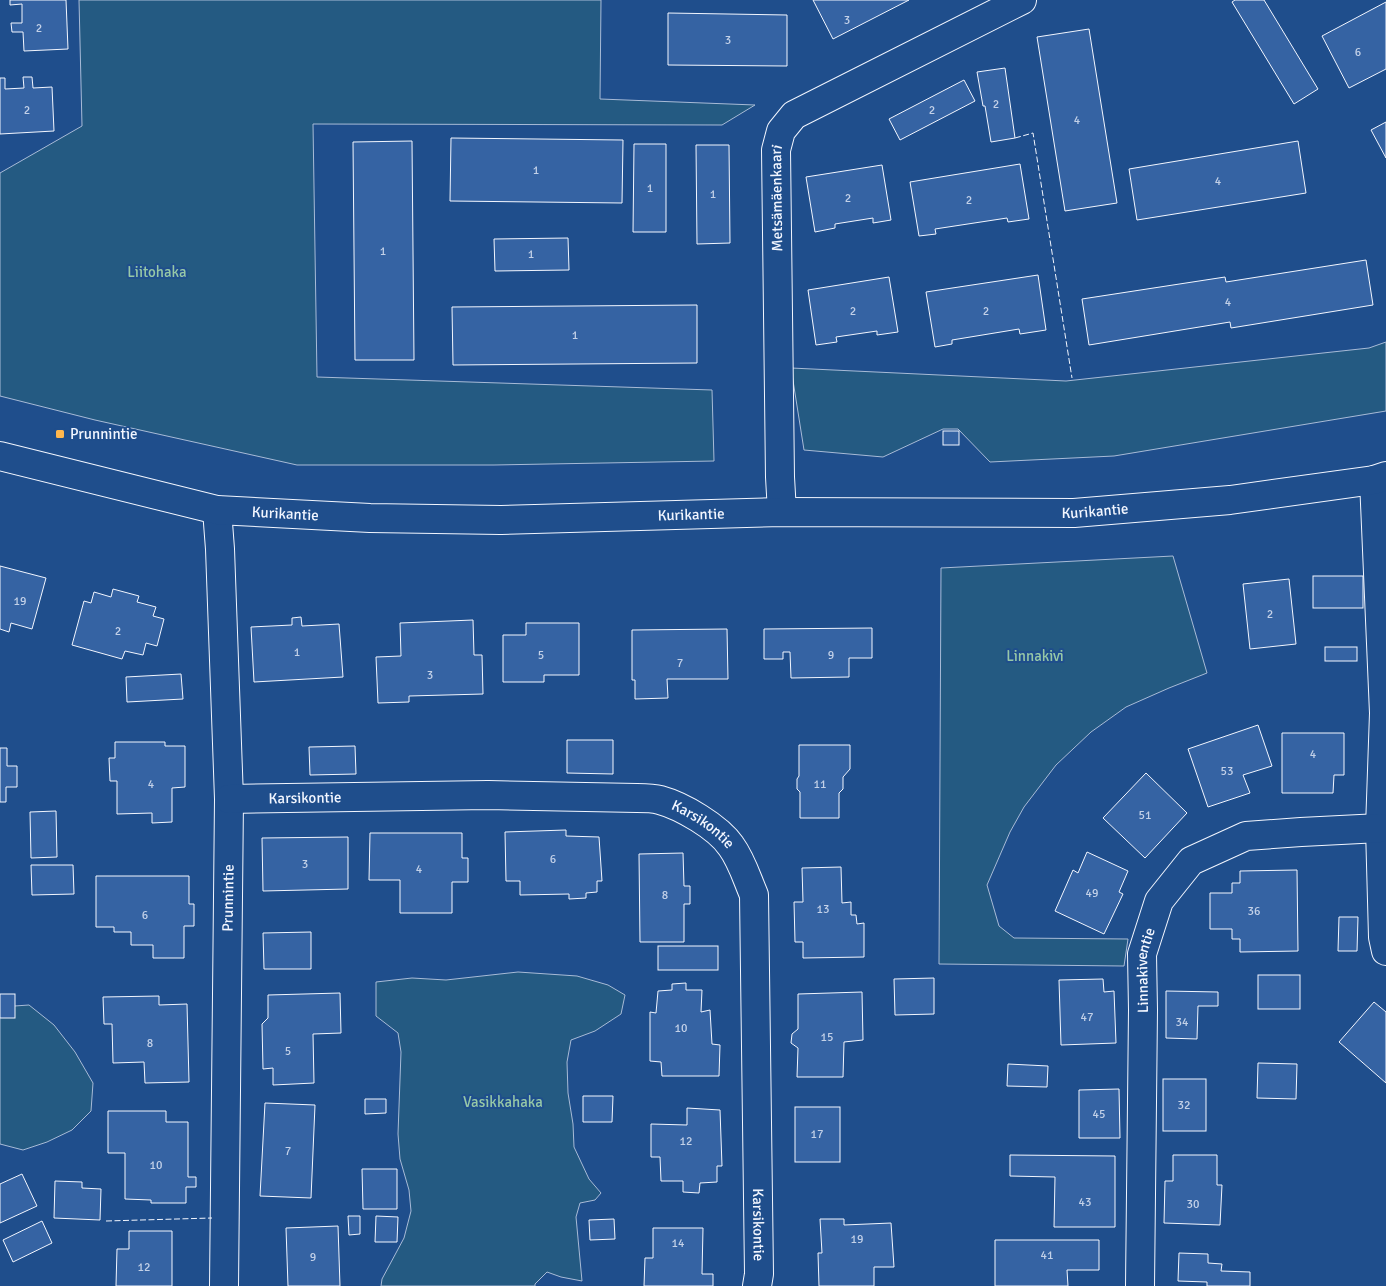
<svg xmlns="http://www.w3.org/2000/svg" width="1386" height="1286" font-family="Signika,sans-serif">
<rect width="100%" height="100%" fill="#1f4e8c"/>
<g fill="#245a82" stroke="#a8bbd7">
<path d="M79 0H601L600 99 755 105 722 125 313 124 317 377 712 390 714 461 494 465H297L95 420 0 396V173L82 126Z"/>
<path d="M1386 342V411L1114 456 990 462 958 429H943L883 457 804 450 791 368 1066 381 1369 348Z"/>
<path d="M1173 556 1207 673 1169 688 1126 707 1091 732 1056 765 1024 807 1010 832 987 885 999 926 1014 938 1128 939 1124 966 939 964 941 568Z"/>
<path d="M518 972 577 976 608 985 625 995 621 1014 595 1031 571 1040 567 1062 568 1093 573 1124 574 1147 589 1179 601 1193 595 1200 580 1203 576 1217 582 1281 561 1277 547 1272 535 1284V1286H381L382 1279 404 1238 411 1211 409 1190 400 1159 398 1134 401 1052 398 1033 376 1016V982L412 978 446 980Z"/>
<path d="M29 1005 54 1025 75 1052 93 1083 91 1111 72 1130 47 1142 23 1150 0 1144V1007Z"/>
</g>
<g fill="#3563a3" stroke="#f2f6ff">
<path d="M10 0H66L68 49 24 51 23 32H12L11 23H22V4L10 5Z"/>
<path d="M813 0H909L833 39Z"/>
<path d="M1235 0H1264L1318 89 1294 104 1232 2Z"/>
<path d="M1386 2V69L1349 88 1322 36Z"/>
<path d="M668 13 787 15V66L668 65Z"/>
<path d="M1089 29 1117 203 1065 211 1037 37Z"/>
<path d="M1005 68 1015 138 991 142 985 106H983L977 72Z"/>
<path d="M23 77H32L33 88 52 87 54 131 0 134V78H5V89L24 88Z"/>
<path d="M964 80 975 101 900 140 889 119Z"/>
<path d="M1386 122V158L1371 130Z"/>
<path d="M451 138 623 140 622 203 450 201Z"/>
<path d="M412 141 414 360H355L353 142Z"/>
<path d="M1298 141 1306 193 1137 220 1129 169Z"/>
<path d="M634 144H666V232H633Z"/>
<path d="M696 145H729L730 243 697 244Z"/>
<path d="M1020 164 1029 219 1008 222 1007 218 935 229 936 234 919 236 910 182Z"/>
<path d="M882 165 891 220 873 223V218L835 224V228L815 232 806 177Z"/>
<path d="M568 238 569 270 495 271 494 239Z"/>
<path d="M1366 260 1373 305 1231 328 1230 322 1089 345 1082 299 1225 277 1226 282Z"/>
<path d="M1038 275 1046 330 1020 334 1019 329 952 340V344L935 347 926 292Z"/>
<path d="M889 277 898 332 877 335V331L836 337 837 342 816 345 808 290Z"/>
<path d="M697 305V363L453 365 452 307Z"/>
<rect x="943" y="431" width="16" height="14"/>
<path d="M0 566 46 578 32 629 11 623 9 632 0 629Z"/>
<rect x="1313" y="576" width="50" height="32"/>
<path d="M1289 579 1296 644 1250 649 1243 584Z"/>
<path d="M113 589 139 596 137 602 156 607 153 616 164 619 157 646 146 643 143 655 125 651 122 659 72 645 84 601 91 603 94 592 111 597Z"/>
<path d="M301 617 302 626 339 624 343 677 254 682 251 627 292 625V618Z"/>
<path d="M473 620 474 655H482L483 694 409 696V702L378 703 376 657 401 656 400 623Z"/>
<path d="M526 623H579V675H544V682H503V635H526Z"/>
<path d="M872 628V658H849V677L791 678 790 652H783V659H764V629Z"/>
<path d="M727 629 728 679H667L668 698 635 699V680H632V630Z"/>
<rect x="1325" y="647" width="32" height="14"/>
<path d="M181 674 183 699 127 702 126 677Z"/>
<path d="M1258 725 1272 766 1243 775 1250 793 1208 807 1188 749Z"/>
<path d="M1282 733H1344V775H1334L1333 793H1282Z"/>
<path d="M567 740H613V774L567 773Z"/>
<path d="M115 742H165V746H185V787L172 788V822L152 823V813L117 814V781H110L109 758H115Z"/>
<path d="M799 745H850V769L843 777V789L839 793V818H800V792L797 789V779L799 776Z"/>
<path d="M355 746 356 774 310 775 309 747Z"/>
<path d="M0 748H7V766H17V787H6V802H0Z"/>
<path d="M1146 773 1187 813 1145 858 1103 818Z"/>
<path d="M56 811 57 857 31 858 30 812Z"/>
<path d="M566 830V836L599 837 602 881H597V892L586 893V898L569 899V894L520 895V881H506L505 832Z"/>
<path d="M370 833H462V858H468V882H452V913H400V880H369Z"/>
<path d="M348 837V889L263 891 262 838Z"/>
<path d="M1087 852 1128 871 1119 892 1123 894 1104 934 1055 911 1073 870 1078 873Z"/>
<path d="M683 853 684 886H690V904H684V942H640L639 854Z"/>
<path d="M31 865H73L74 894 32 895Z"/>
<path d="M841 867 842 903 851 902V915H856L857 924 864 923V957L803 958V942H795L794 902H803L802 868Z"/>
<path d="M1297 870 1298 951 1240 952V939H1232V929H1210V893H1232V883H1240V871Z"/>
<path d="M96 876H189V904H194V926H184V958H153V945H131V932H114V927H96Z"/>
<path d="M1339 917H1358L1357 951H1338Z"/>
<path d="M311 932V969H264L263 933Z"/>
<rect x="658" y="946" width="60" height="24"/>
<rect x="1258" y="975" width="42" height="34"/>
<path d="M934 978V1014L895 1015 894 979Z"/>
<path d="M1103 979 1104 992 1114 991 1116 1043 1061 1045 1059 980Z"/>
<path d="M686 983V990H702L701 1012 710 1010 712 1044 720 1045 719 1076H662L661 1062 650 1061V1012L656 1013 658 991 672 990V984Z"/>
<path d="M1166 991 1218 992V1006H1198L1197 1039 1166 1038Z"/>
<path d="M862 992 863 1040 844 1042 843 1077H797L798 1048 791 1043 792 1034 798 1029V994Z"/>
<path d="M340 993 341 1033 313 1034 314 1083 273 1085V1068L263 1069 262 1024 268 1018V995Z"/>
<rect x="0" y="994" width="15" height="24"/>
<path d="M159 996V1005L187 1004 189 1082 145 1083 144 1062 113 1063 112 1024H104L103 997Z"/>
<path d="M1374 1002 1386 1012V1083L1339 1042Z"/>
<path d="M1258 1063 1297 1064 1296 1099 1257 1098Z"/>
<path d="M1008 1064 1048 1066 1047 1087 1007 1086Z"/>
<rect x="1163" y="1079" width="43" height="52"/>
<path d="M1119 1089 1120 1138H1079V1090Z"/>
<path d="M583 1096H613L612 1122H583Z"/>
<path d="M365 1099H386V1113L365 1114Z"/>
<path d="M265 1103 315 1105 311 1198 260 1196Z"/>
<rect x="795" y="1107" width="45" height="55"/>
<path d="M687 1108 720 1110 722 1166H717V1182L700 1183 699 1193 683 1192V1181H661L660 1157H651V1124L687 1125Z"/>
<path d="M108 1111H166V1122H188V1177H196V1187H186V1203H151V1200L125 1199V1153H108Z"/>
<path d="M1010 1155 1115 1156V1227H1054L1055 1177 1010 1176Z"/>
<path d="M1173 1155H1217V1185H1222L1220 1225 1164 1223 1165 1181H1173Z"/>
<path d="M362 1169H397V1209H363Z"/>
<path d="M22 1174 37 1206 0 1223V1184Z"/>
<path d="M55 1181 82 1182V1188L101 1189 100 1220 54 1218Z"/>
<path d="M348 1216H360V1234L349 1235Z"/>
<path d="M376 1216 398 1217 397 1242H375Z"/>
<path d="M614 1219 615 1239 590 1240 589 1220Z"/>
<path d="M820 1219H844V1225L891 1223 894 1267H874V1286H819L818 1253H822Z"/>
<path d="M42 1221 52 1243 13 1262 3 1240Z"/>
<path d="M338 1226 340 1286H288L286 1228Z"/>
<path d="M653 1228H703L702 1274H713V1286H644L645 1258H653Z"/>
<path d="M129 1231H172V1286H116L117 1249H129Z"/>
<path d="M995 1240H1099V1270H1067L1068 1286H995Z"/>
<path d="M1179 1253 1208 1254V1263L1222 1264 1221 1271 1250 1272V1286H1207V1282L1178 1281Z"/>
</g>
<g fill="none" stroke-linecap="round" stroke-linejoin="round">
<defs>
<g id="minor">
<path d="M1374 480 1384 713 1380 828 1383 937 1386 951"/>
<path d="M217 510 220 549 229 799 224 1286"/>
<path id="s1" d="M782 512 780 477 776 150 781 131 794 115 1022 0"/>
<path id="s2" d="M229 799 488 795 637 798C644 798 653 798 660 800 682 806 718 827 731 846 742 861 747 879 754 895L759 1274 757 1286"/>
<path id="s3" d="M1140 1286 1143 1010 1142 954 1159 901 1191 861 1246 836 1301 832 1380 828"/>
</g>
<g id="major">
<path id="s4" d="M0 456 217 510 370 518 501 520 782 512 1074 513 1230 500 1374 480 1386 476"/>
</g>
</defs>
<use href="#minor" stroke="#f2f6ff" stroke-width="30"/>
<use href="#major" stroke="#f2f6ff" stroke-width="30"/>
<use href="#minor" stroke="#1f4e8c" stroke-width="28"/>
<use href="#major" stroke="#1f4e8c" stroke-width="28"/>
<g stroke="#f2f6ff" stroke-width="1" stroke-dasharray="6 2.5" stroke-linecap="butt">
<path d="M1015 138 1033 133 1072 378"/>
<path d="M106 1221 212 1218"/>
</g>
</g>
<rect fill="#ffb74d" stroke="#1f4e8c" stroke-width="2" x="55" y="429" width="10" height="10" rx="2.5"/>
<g text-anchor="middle" stroke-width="4" stroke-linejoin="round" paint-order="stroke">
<g font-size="12" fill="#c3d1e8">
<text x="847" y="24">3</text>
<text x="39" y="32">2</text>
<text x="728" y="44">3</text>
<text x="1358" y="56">6</text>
<text x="996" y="108">2</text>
<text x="27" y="114">2</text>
<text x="932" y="114">2</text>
<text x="1077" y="124">4</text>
<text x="536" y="174">1</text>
<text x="1218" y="185">4</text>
<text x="650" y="192">1</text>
<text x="713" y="198">1</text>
<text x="848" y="202">2</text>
<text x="969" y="204">2</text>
<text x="383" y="255">1</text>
<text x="531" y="258">1</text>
<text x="1228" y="306">4</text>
<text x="853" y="315">2</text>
<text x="986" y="315">2</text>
<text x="575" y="339">1</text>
<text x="20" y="605">19</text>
<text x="1270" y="618">2</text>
<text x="118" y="635">2</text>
<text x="297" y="656">1</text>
<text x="541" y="659">5</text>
<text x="831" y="659">9</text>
<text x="680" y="667">7</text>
<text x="430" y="679">3</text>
<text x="1313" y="758">4</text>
<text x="1227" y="775">53</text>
<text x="151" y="788">4</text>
<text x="820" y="788">11</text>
<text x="1145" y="819">51</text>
<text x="553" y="863">6</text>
<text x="305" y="868">3</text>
<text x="419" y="873">4</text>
<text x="1092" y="897">49</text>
<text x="665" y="899">8</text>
<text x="823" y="913">13</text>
<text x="1254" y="915">36</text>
<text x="145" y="919">6</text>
<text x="1087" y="1021">47</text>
<text x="1182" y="1026">34</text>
<text x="681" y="1032">10</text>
<text x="827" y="1041">15</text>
<text x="150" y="1047">8</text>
<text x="288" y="1055">5</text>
<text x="1184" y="1109">32</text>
<text x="1099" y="1118">45</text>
<text x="817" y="1138">17</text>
<text x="686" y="1145">12</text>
<text x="288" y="1155">7</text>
<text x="156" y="1169">10</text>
<text x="1085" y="1206">43</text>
<text x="1193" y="1208">30</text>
<text x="857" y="1243">19</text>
<text x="678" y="1247">14</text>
<text x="1047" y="1259">41</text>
<text x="313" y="1261">9</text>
<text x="144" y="1271">12</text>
</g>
<g font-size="15" fill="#f2f6ff" stroke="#1f4e8c">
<text dy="5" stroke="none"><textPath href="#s1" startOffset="314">Metsämäenkaari</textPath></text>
<text dy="5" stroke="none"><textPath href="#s4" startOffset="1102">Kurikantie</textPath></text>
<text dy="5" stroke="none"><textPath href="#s4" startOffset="292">Kurikantie</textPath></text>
<text dy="5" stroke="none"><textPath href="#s4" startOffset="698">Kurikantie</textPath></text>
<text dy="5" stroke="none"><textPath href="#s2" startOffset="76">Karsikontie</textPath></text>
<text dy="5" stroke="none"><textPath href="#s2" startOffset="481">Karsikontie</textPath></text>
<text transform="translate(228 898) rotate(-89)" y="5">Prunnintie</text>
<text dy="5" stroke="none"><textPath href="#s3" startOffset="316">Linnakiventie</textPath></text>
<text dy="5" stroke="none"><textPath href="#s2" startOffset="901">Karsikontie</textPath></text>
</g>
<g font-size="15" fill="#97c8a6" stroke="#1f4e8c">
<text x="157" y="277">Liitohaka</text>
<text x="1035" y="661">Linnakivi</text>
<text x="503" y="1107">Vasikkahaka</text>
</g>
<g font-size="15" fill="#f2f6ff" stroke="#1f4e8c" text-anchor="start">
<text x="70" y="439">Prunnintie</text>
</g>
</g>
</svg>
